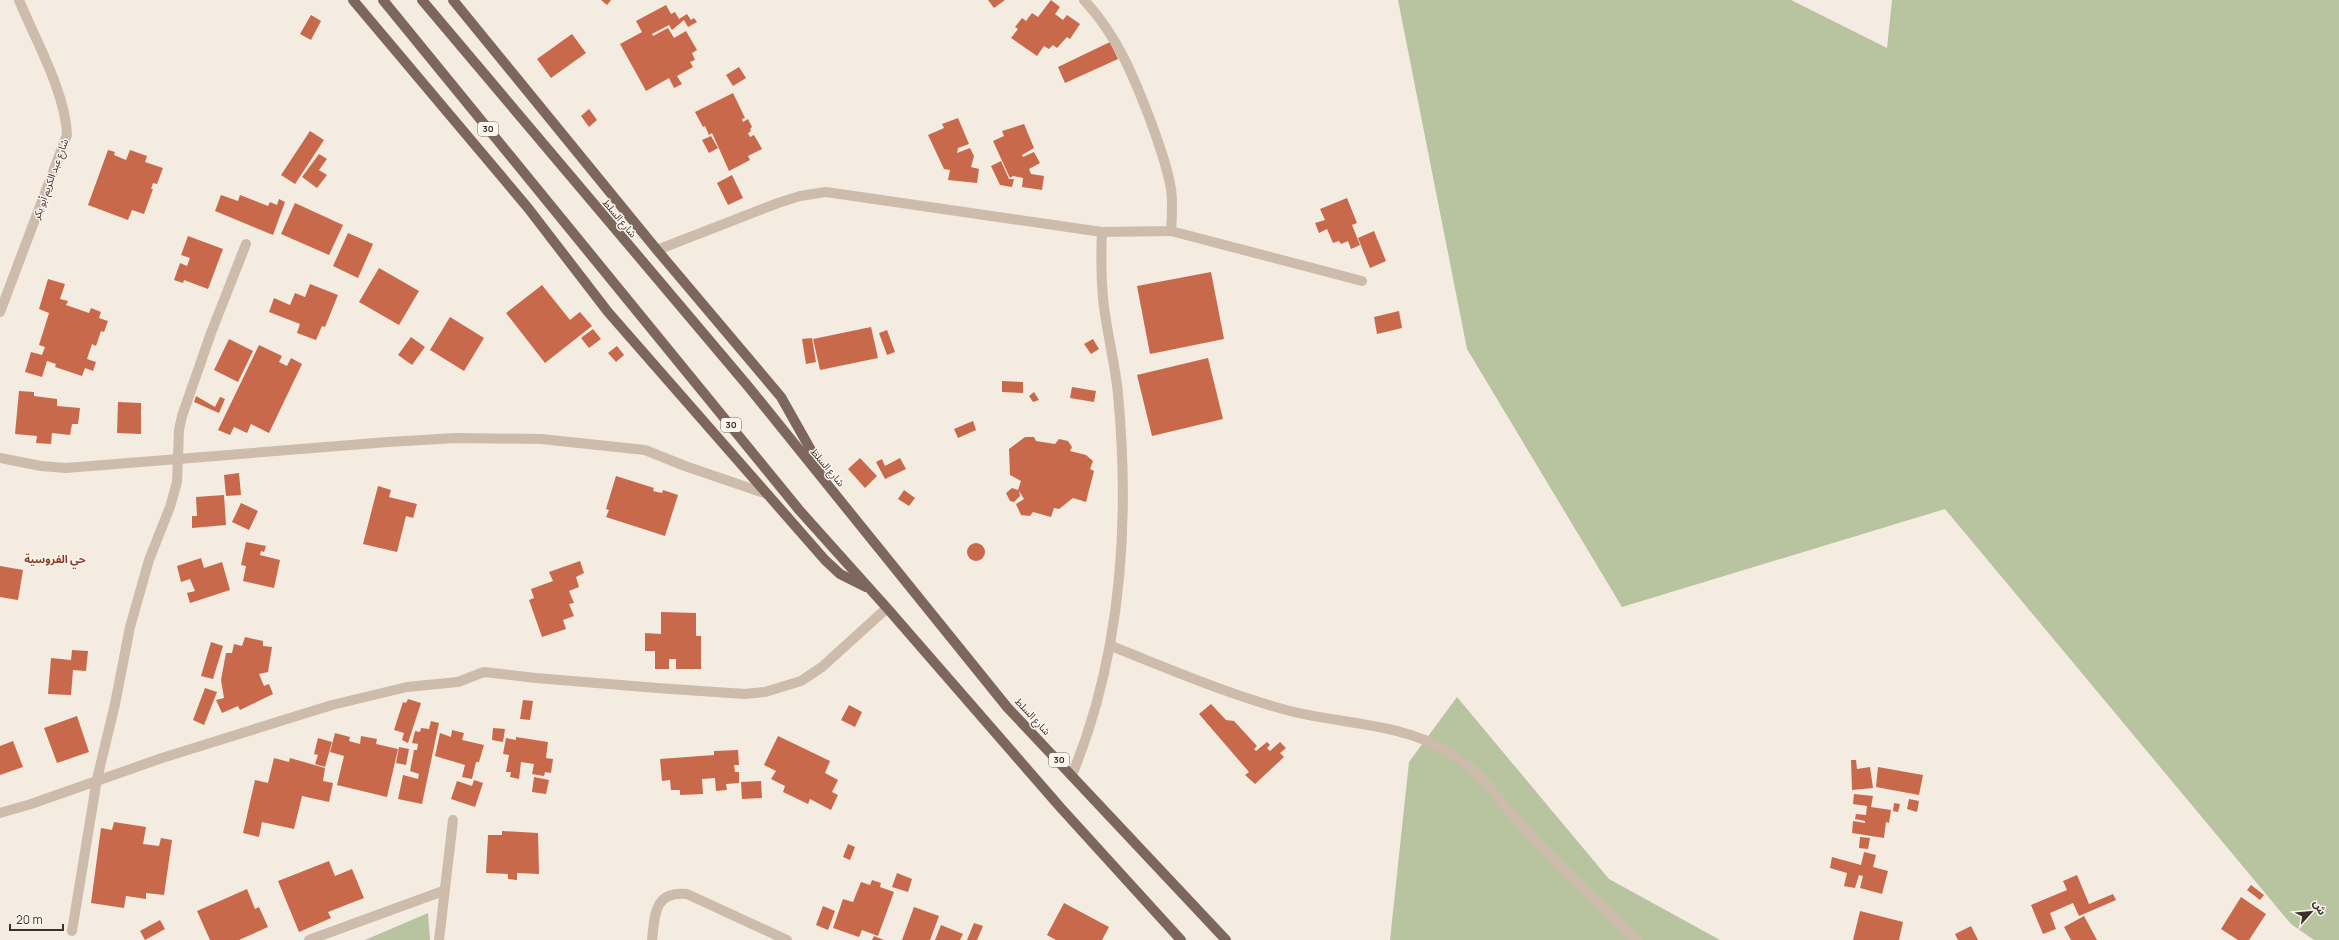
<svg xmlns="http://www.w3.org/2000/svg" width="2339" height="940" font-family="Manrope,'Noto Sans Arabic',sans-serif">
<rect width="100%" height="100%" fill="#f4ebe1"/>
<g fill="#b8c4a0">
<path d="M1398 0H1791L1887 48 1892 0H2339V940H2314L2291 924 1945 509 1622 607 1467 349Z"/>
<path d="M1457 697 1609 879 1720 940H1390L1409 762Z"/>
<path d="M428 913 430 940H365Z"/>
</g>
<g fill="#c8694b">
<path d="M601 0H611L607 5Z"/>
<path d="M988 0H1005L994 8Z"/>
<path d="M1051 0 1060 7 1055 14 1063 20 1067 15 1080 24 1070 39 1067 37 1057 48 1053 45 1049 49 1044 46 1037 56 1011 38 1018 29 1015 27 1022 18 1026 21 1032 13 1038 17Z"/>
<path d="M666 5 671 14 675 12 679 19 687 14 691 20 694 18 697 22 688 27 684 20 672 30 669 25 652 34 653 36 668 28 674 38 686 31 697 50 692 53 695 60 690 62 693 67 677 76 682 84 674 88 669 78 646 91 620 44 642 32 636 21Z"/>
<path d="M311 15 321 21 311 40 300 34Z"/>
<path d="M572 34 586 53 551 78 537 59Z"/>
<path d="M1110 42 1118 59 1065 83 1058 67Z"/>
<path d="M739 67 746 78 733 86 726 75Z"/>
<path d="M733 93 745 118 742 119 743 122 748 119 752 127 750 129 751 131 748 133 750 137 754 135 762 149 748 156 750 160 729 171 712 133 709 135 705 126 703 127 695 112Z"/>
<path d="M589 109 597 120 589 127 581 116Z"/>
<path d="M958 118 969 144 958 148 957 153 970 148 974 156 971 167 979 169 977 183 948 180 950 170 944 169 928 135 944 128 942 124Z"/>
<path d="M1024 124 1034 148 1022 155 1026 163 1023 157 1034 152 1040 163 1029 169 1031 174 1044 176 1042 190 1022 187 1023 178 1013 176 1010 178 993 141 1004 136 1002 131Z"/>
<path d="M310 131 324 140 295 184 281 175Z"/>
<path d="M711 136 718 148 709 153 702 140Z"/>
<path d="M108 150 115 152 114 155 126 160 130 150 147 156 145 162 163 168 157 184 153 183 151 189H153L144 214 132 210 128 220 88 205Z"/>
<path d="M319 154 327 159 319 170 327 175 317 188 302 177Z"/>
<path d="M1001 161 1009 179H1014L1012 187 1000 185 991 166Z"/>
<path d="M732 175 743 198 728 205 717 183Z"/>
<path d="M221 195 238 201 240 195 268 206 270 202 277 205 279 199 285 202 273 235 215 211Z"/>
<path d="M1347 198 1357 223 1352 225 1360 245 1351 249 1348 241 1341 244 1339 241 1333 243 1327 229 1319 233 1315 223 1325 220 1320 209Z"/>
<path d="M295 203 343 225 329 255 281 234Z"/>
<path d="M1374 231 1386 261 1370 268 1358 238Z"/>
<path d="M348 233 373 244 358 278 333 266Z"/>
<path d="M188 236 223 249 208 289 184 280 183 283 174 280 180 263 187 266 190 258 181 255Z"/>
<path d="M379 268 419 291 399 325 359 302Z"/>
<path d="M1211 272 1224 339 1150 354 1137 286Z"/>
<path d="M48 279 65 284 60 299 68 301 66 305 89 313 91 308 101 312 99 318 108 321 104 332 101 331 96 346 92 344 87 359 96 362 93 371 85 368 82 376 55 367 56 364 47 361 42 377 25 372 31 352 42 355 45 347 39 345 49 313 39 309Z"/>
<path d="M310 284 338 295 325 327 322 326 316 340 297 333 300 324 269 312 274 298 290 305 295 293 305 297Z"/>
<path d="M542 285 570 320 580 312 592 326 545 363 506 313Z"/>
<path d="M1399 311 1402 328 1377 334 1374 317Z"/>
<path d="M450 317 484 338 464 371 430 350Z"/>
<path d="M871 327 878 358 820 370 813 339Z"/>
<path d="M593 329 601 339 589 348 581 338Z"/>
<path d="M887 330 895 352 887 355 879 333Z"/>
<path d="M411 337 425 347 412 365 398 355Z"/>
<path d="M812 338 816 362 806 364 802 339Z"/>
<path d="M229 339 253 351 238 382 214 370Z"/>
<path d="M1093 339 1099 349 1091 354 1084 344Z"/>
<path d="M259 345 282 356 279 362 287 366 291 358 302 364 269 433 251 424 247 433 234 427 230 435 218 430Z"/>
<path d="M617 346 624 355 616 362 608 353Z"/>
<path d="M1208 358 1223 419 1152 436 1137 375Z"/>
<path d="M1002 381 1023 382V393L1002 392Z"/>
<path d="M1072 387 1096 391 1094 402 1070 398Z"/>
<path d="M19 391 34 392V396L57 399V406L80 408 78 424H72L70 435 52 433 51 444 36 443 37 436 15 434Z"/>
<path d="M1034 392 1039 400 1033 402 1029 396Z"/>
<path d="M196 396 215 407 220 397 225 399 219 413 194 402Z"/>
<path d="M118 402 141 403V434L117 433Z"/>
<path d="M973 421 976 430 958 438 954 429Z"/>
<path d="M1025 437H1034L1036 441 1055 444 1059 439 1068 441 1072 447 1070 451 1086 455 1093 461 1090 469 1094 471 1086 502 1073 498 1059 509 1054 508 1051 517 1033 512 1030 516 1021 515 1016 504 1024 499 1019 491 1020 496 1014 502 1010 501 1006 493 1012 488 1018 490 1021 481 1010 475 1009 449Z"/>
<path d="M860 458 877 476 865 488 848 469Z"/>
<path d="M900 458 906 469 885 479 876 462 882 459 885 466Z"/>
<path d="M239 473 241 495 226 496 224 475Z"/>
<path d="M616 476 654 488 653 491 662 493 663 490 678 495 665 536 606 517 609 510 606 509Z"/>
<path d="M378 486 391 490 389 497 417 504 413 518 406 516 397 552 363 544Z"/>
<path d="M904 490 915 498 909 506 898 499Z"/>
<path d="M224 495 226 525 192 528V516H197L196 497Z"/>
<path d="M241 503 258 511 249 530 232 522Z"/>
<path d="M246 542 266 546 264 552 261 551 260 555 280 560 274 588 243 581 246 566 241 565Z"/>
<circle cx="976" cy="552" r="9"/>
<path d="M201 558 204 568 222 562 230 590 190 603 187 593 195 591 190 579 181 582 177 566Z"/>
<path d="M580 561 584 573 576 577 579 587 569 591 574 603 569 604 574 616 563 620 566 629 542 637 529 600 534 598 531 589 553 581 549 572Z"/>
<path d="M0 566 23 570 18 600 0 597Z"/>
<path d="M661 612 696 613V636H701V669H676V659H669V669H655V651H645V633L661 634Z"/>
<path d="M245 637 263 641V646L272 647 268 672 259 674 264 686 269 684 273 694 240 710 238 706 222 713 216 700 224 698 221 680 226 653H232L234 644 242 646Z"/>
<path d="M211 642 223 646 213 679 201 676Z"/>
<path d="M72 650 88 651 86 671 73 670 71 695 48 694 51 658 71 660Z"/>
<path d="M205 688 217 692 204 725 193 720Z"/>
<path d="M408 699 421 703 408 743 402 740 404 733 394 730 403 702 406 703Z"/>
<path d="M523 700 533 701 530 720 520 719Z"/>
<path d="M1211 704 1226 720 1234 721 1257 746 1254 749 1256 751 1267 742 1270 745 1267 748 1270 751 1280 742 1286 748 1280 753 1284 757 1255 784 1245 775 1249 772 1199 714Z"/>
<path d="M849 705 862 712 855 727 841 720Z"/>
<path d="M77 716 89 752 57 763 44 728Z"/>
<path d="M431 721 439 723 422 804 398 799 403 775 418 779 419 774 410 771 414 750H417L418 744 412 743 415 731 420 732 421 728 429 729Z"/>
<path d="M493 728 505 729 503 742 492 740Z"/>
<path d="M452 730 464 733 462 740 484 745 479 762H476L472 779 462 777 465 765 435 756 440 733 451 737Z"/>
<path d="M335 733 350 737 349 741 360 744 361 736 377 739 376 744 398 749 387 797 337 785 344 756 330 752Z"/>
<path d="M778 736 830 761 825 773 838 780 832 792 838 795 831 810 810 799 808 804 783 792 785 786 771 779 776 771 764 765Z"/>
<path d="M516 737 548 742 546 758 553 759 551 773 545 772 544 776 532 774 534 764 521 762 519 779 510 777 511 772H506L509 755 503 754 506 738 516 740Z"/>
<path d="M318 738 332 742 325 767 315 764 318 755 314 754Z"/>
<path d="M13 741 23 767 0 775V746Z"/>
<path d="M399 747 409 749 406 765 396 763Z"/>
<path d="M738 750 739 765H734L735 772H739V783L726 784 727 790 716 791 715 778 702 779 703 794 680 795V790H671L670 780 662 781 660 759 714 755V751Z"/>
<path d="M274 758 289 762 290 758 325 768 323 781 333 783 329 802 302 796 294 829 262 822 259 837 243 833 255 780 268 783Z"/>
<path d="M1851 760H1856L1857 769 1870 767 1873 788 1852 790Z"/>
<path d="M1878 767 1923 775 1919 795 1876 787Z"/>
<path d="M534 777 549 780 546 794 532 792Z"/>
<path d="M474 780 483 783 475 807 451 799 457 781 472 786Z"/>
<path d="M761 781 762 798 742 799 741 782Z"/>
<path d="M1854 794 1873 796 1871 807 1891 810 1889 823 1886 822 1884 838 1852 833 1853 821 1865 823V821L1855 819 1856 814 1866 815 1867 806 1853 804Z"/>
<path d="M1909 799 1919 801 1917 812 1907 809Z"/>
<path d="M1894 803 1900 804 1898 812 1893 811Z"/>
<path d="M114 822 146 827 143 844 159 846 161 838 172 840 164 895 146 893V899L126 896 124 908 91 903 101 828 112 830Z"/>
<path d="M502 831 538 833 539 874 517 873V880L508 879V874L486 873 488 835H502Z"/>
<path d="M1860 837 1870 838 1868 849 1859 848Z"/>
<path d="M848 844 855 847 850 860 843 857Z"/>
<path d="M1864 852 1876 855 1873 867 1888 871 1882 894 1860 888 1863 876 1859 875 1855 888 1844 886 1847 873 1830 868 1832 857 1861 865Z"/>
<path d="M329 861 335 876 352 869 364 898 328 912 331 918 299 932 278 881Z"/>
<path d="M897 873 912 879 908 892 892 887Z"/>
<path d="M2077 875 2089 904 2113 894 2116 900 2079 916 2073 903 2050 913 2056 929 2043 934 2031 905 2067 890 2063 881Z"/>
<path d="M872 880 881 883 880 887 894 892 878 936 862 930 859 937 833 928 843 899 853 902 861 882 870 885Z"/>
<path d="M2251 885 2264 895 2260 900 2247 890Z"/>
<path d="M247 889 255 909 259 907 268 927 239 940H210L197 911Z"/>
<path d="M2241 897 2266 914 2249 940H2238L2221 929Z"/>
<path d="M1064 903 1109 927 1102 940H1056L1047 935Z"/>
<path d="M823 906 835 911 828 930 816 925Z"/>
<path d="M914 907 939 916 930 940H902Z"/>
<path d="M1860 911 1903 922 1899 940H1853Z"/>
<path d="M2084 916 2097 940H2071L2064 927Z"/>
<path d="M160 920 165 929 145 940 140 931Z"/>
<path d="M974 923 983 926 977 940H967Z"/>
<path d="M941 925 963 934 960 940H935Z"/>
<path d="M1971 926 1978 940H1958L1955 934Z"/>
<path d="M874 936 884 940H872Z"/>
</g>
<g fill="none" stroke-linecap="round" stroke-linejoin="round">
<g stroke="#cdbbac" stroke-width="10">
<path d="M1171 231 1362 281"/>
<path d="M657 250 778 203 800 196 826 192 1102 232"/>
<path d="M0 312 67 135C66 94 35 39 19 0"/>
<path d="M0 458 41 466 66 468 388 442 456 438 541 439 645 450 685 466 767 494"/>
<path d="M1111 646C1170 669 1229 695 1290 711 1342 724 1400 723 1447 751 1482 772 1505 808 1532 837 1566 873 1602 906 1637 940"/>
<path d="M1072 775C1122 654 1130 523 1118 394 1115 362 1106 330 1103 298 1101 276 1101 254 1102 232L1171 231C1172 217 1173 202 1171 189 1167 166 1159 144 1151 122 1134 77 1117 35 1084 0"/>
<path d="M0 813 31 804 162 758 332 705 407 687 458 682 484 672 536 678 657 688 745 694 765 692 801 681 822 667 887 608"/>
<path d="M72 931 97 779 115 704 130 627 149 560 170 507 177 482 179 430 182 416 211 333 246 244"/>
<path d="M309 940 443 891"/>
<path d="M439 940 453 820"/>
<path d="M652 940C655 914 654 891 687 894L787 940"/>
</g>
<g stroke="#7d675c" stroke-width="10">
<path d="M353 0 528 208 608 312 825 560 840 574 866 587"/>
<path d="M383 0 800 511 887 608 1060 807 1181 940"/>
<path d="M422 0 747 385 1007 707 1226 940"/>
<path d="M453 0 657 250 781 397 825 475"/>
</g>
</g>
<g text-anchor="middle" stroke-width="3" stroke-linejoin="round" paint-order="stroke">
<g fill="#fbf5ee" stroke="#756b66" stroke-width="1">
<rect x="478" y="122" width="20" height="14" rx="3"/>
<rect x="721" y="418" width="20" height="14" rx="3"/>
<rect x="1049" y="753" width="20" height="14" rx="3"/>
</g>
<g font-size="9" font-weight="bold" fill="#3b302b">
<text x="488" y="132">30</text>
<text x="731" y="428">30</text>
<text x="1059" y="763">30</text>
</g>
<g font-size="10" fill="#3b302b" stroke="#fbf5ee">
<text transform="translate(50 179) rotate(-70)" y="4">شارع عبد الكريم أبو بكر</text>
<text transform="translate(620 218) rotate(50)" y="4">شارع السلط</text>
<text transform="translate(828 467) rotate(50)" y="4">شارع السلط</text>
<text transform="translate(1033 716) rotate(47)" y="4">شارع السلط</text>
</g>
<g font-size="11" font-weight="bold" fill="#8c3b22" stroke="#fbf5ee">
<text x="55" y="563">حي الفروسية</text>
</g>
</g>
<g transform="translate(2311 912) rotate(63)" stroke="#fbf5ee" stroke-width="3" paint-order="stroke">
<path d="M0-3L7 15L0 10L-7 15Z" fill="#3b302b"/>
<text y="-6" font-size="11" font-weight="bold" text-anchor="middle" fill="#3b302b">ش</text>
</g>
<path d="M10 924v6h53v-6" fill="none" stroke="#3b302b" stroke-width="2"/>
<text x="16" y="924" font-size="12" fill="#3b302b" stroke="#fbf5ee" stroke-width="3" paint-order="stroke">20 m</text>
</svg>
